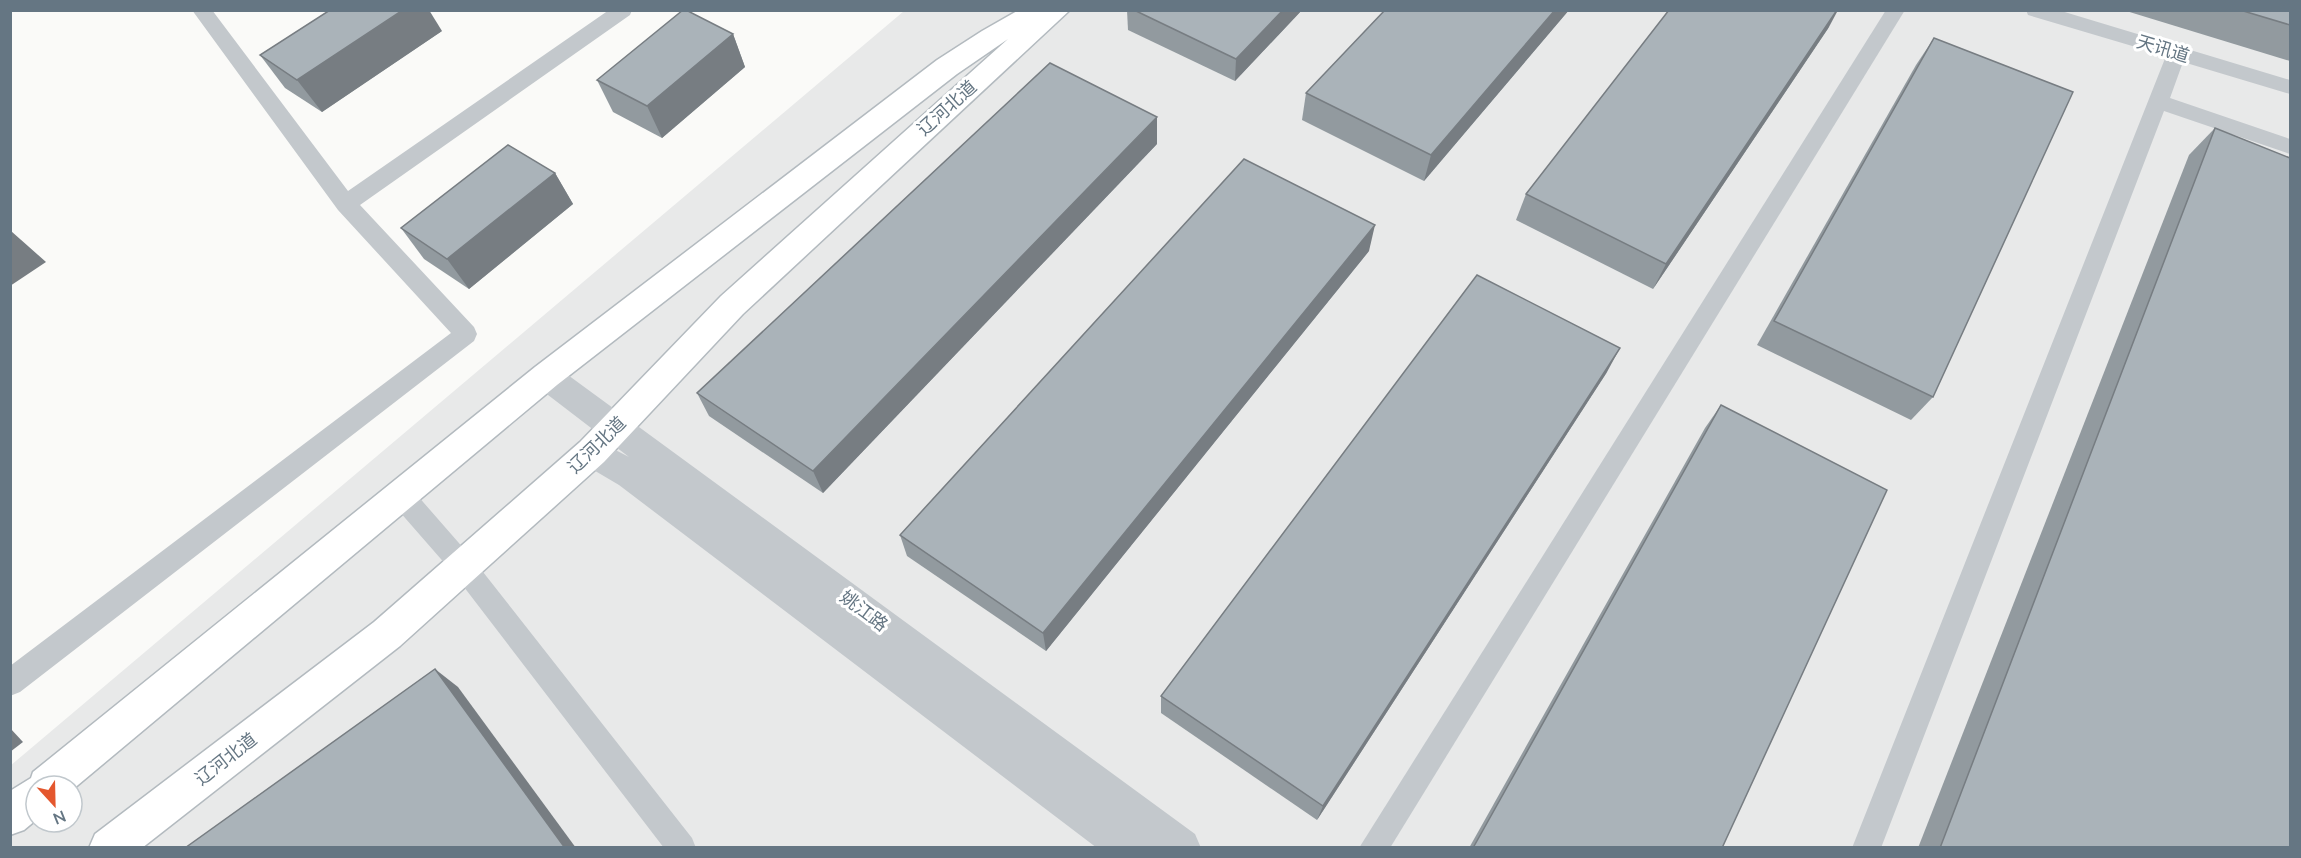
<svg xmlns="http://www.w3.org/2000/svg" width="2301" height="858" font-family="Mulish,'Noto Sans SC',sans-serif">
<rect width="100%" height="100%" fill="#fafaf8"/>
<path fill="#e8e9e9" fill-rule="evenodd" d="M904 11H2290V847L11 848 10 766ZM36 786H72V822H36Z"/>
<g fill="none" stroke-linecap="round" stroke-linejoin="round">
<defs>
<path id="secondary" d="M1019 10H1070L743 314 604 462 400 646 142 848H89L95 834 374 622 580 442 721 296 1008 39 957 74 557 385 72 790V786H36V820L24 830 10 835V791L31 778 33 772 535 367 937 60 982 31Z"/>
</defs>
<use href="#secondary" stroke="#b3babf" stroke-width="3"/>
<g fill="#c3c8cc" fill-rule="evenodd">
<path d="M192 10H212L348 191 609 10H632L630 15 360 205 474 327 477 334 474 341 20 692 10 696V666L451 333 338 210Z"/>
<path d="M1886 10H1905L1390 848H1359Z"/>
<path d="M2026 10H2058L2290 80V94L2183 62 2170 98 2290 139V154L2164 111 1881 848H1852L2166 56 2028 15Z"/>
<path d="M401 484 410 487 472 558 692 838 696 848H664L454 574 392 503 389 495 392 487Z"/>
</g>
<path fill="#c3c8cc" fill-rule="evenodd" d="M546 363 557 367 1195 834 1201 848H1097L619 485 580 462 575 452 580 442 592 438 629 457 535 385 530 376 535 367Z"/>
<use href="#secondary" fill="#fff" fill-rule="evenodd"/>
</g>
<g fill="#929a9f">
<path d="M1127 10H1302L1235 81 1128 30Z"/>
<path d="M1569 10 1424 181 1302 120 1306 93Z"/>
<path d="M2123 10H2290V61Z"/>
<path d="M1829 27 1653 289 1516 220 1526 194Z"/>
<path d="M442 31 322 112 285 88 260 55Z"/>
<path d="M733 34 745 67 662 138 613 112 597 80Z"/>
<path d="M1934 38 1933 397 1911 420 1757 345 1916 65Z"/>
<path d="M2215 128 2290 848H1918L2189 155Z"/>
<path d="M1157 144 823 493 709 416 697 393Z"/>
<path d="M555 173 573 204 469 289 424 259 401 228Z"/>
<path d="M1369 251 1046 651 907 556 900 535Z"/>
<path d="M1607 372 1317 820 1161 713V696Z"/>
<path d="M1721 405 1722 848H1469L1705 428Z"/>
</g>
<g fill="#777d82">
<path d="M403 10H429L442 31 322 112 297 80Z"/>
<path d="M1283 10H1302L1235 81 1236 59Z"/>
<path d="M1555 10H1569L1424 181 1431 155Z"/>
<path d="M1837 10H1838L1829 27 1653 289 1666 264Z"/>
<path d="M733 34 745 67 662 138 647 106Z"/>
<path d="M1157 117V144L823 493 813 471Z"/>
<path d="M555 173 573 204 469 289 447 259Z"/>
<path d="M1375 225 1369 251 1046 651 1043 633Z"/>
<path d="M11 231 46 262 10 286Z"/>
<path d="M1620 348 1607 372 1317 820 1323 806Z"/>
<path d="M435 669 458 687 576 848H565Z"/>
<path d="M10 728 23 742 10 752Z"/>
</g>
<g fill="#aab3b9" stroke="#777d82" stroke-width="1.5">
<path d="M330 10H403L297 80 260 55Z"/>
<path d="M683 10H686L733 34 647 106 597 80Z"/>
<path d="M1134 10H1283L1236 59Z"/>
<path d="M1385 10H1555L1431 155 1306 93Z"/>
<path d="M1669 10H1837L1666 264 1526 194Z"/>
<path d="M2240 10H2290V25Z"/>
<path d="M1934 38 2073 92 1933 397 1774 321Z"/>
<path d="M1050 63 1157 117 813 471 697 393Z"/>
<path d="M2215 128 2290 158V848H1940Z"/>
<path d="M508 145 555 173 447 259 401 228Z"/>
<path d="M1244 159 1375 225 1043 633 900 535Z"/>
<path d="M1477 275 1620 348 1323 806 1161 696Z"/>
<path d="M1721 405 1887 490 1722 848H1473Z"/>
<path d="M435 669 565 848H185Z"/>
</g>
<g text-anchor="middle" stroke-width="6" stroke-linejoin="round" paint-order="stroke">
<g font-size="18" fill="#657683" stroke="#fff">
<text transform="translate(2163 49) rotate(17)" y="6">天讯道</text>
<text transform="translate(947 108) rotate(-42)" y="6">辽河北道</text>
<text transform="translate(597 445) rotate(-44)" y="6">辽河北道</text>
<text transform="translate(864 611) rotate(37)" y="6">姚江路</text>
<text transform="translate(226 759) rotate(-38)" y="6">辽河北道</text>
</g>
</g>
<rect width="2301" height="858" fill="none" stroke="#657683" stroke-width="24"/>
<g transform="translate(54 804) rotate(158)"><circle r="28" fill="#ffffff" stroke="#c1c8cd" stroke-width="1.5"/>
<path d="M0-4.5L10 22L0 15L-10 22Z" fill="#e4572e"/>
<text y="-9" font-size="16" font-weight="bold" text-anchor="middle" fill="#657683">N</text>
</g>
</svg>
